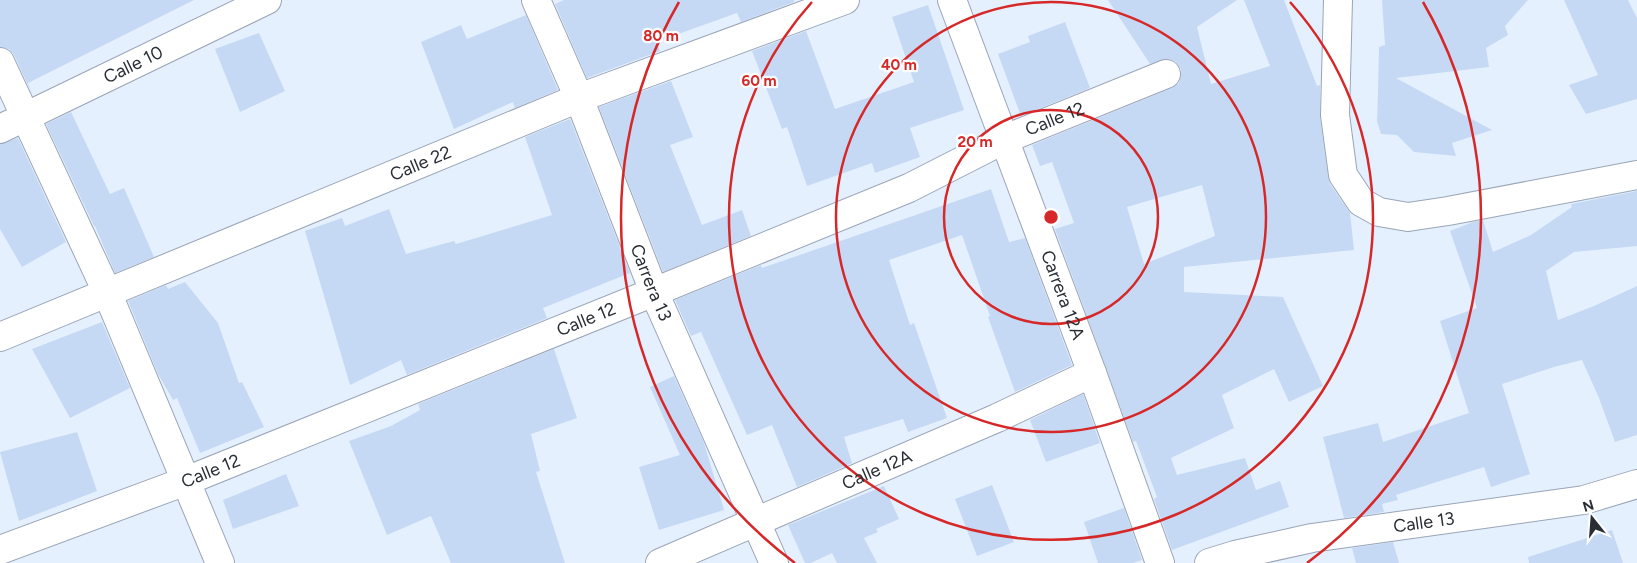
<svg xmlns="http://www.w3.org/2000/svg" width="1637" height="563" font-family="Figtree,sans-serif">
<rect width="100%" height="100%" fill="#e5f0fe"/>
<g fill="#c6d9f4" fill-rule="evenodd">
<path d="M0 0H194L28 83 33 96 14 55 9 49 0 47Z"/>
<path d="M564 0H794V2L741 22 737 13 656 42 660 51 587 78 555 4Z"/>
<path d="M1108 0H1237L1197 27 1211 84 1270 66 1244 0H1284L1317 86 1320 85V117L1328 177 1330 184 1350 213 1354 250 1184 267V292L1283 297 1323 386 1289 402 1274 369 1222 395 1234 428 1171 458 1177 475 1245 458 1256 490 1280 481 1289 507 1172 550 1154 499 1157 497 1136 441 1133 442 1055 229 1074 223 1052 162 1040 166 1032 145 1172 88 1179 83 1181 76V69L1176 62 1168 59 1150 64ZM1202 185 1215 236 1144 264 1127 207Z"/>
<path d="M1382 0H1528L1505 26 1508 35 1486 48 1489 67 1396 78 1492 130 1452 143 1456 156 1414 152 1397 135 1381 134 1377 121 1378 91 1379 47 1385 45Z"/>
<path d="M1564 0H1628L1637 18V99L1586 114 1569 85 1598 75Z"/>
<path d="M928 5 964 110 910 128 920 157 875 173 872 163 807 186 787 127 782 129 752 51 806 31 835 109 914 82 892 17Z"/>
<path d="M526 15 558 90 515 108 513 102 454 129 421 42 461 25 467 39Z"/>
<path d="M1065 22 1090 88 1021 116 998 54 1030 42 1028 36Z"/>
<path d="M259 33 285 91 240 112 215 49Z"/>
<path d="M671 81 693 137 670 145 702 225 742 210 751 236 663 272 599 107Z"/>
<path d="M71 112 110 194 124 188 154 257 115 273 95 226H94L46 124Z"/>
<path d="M570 119 630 273 543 308 547 318 407 375 401 360 350 385 305 231 342 218 345 226 389 209 406 254 454 241 456 244 552 215 525 137Z"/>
<path d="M18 138 66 242 22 267 0 229V144Z"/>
<path d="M991 189 1009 242 1025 238 1072 365 1015 392 988 317 990 316 962 235 889 260 910 325 914 323 947 418 908 432 903 419 844 437 852 463 797 487 772 425 747 435 701 332 691 336 675 300 761 265 762 268Z"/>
<path d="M1637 191V246L1574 252 1546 271 1558 320 1594 306 1637 286V435L1615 442 1599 398 1582 360 1554 367 1502 384 1530 474 1491 487 1484 467 1396 495 1398 500 1382 504 1384 512 1344 518 1323 437 1378 423 1383 442 1469 413 1440 321 1477 308 1450 231 1473 222 1483 220 1493 252 1531 235 1572 207 1571 204Z"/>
<path d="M185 282 218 323 239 383 242 382 264 427 200 453 177 398 173 400 158 374 128 301 166 285 168 289Z"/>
<path d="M102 322 130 388 70 418 32 349Z"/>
<path d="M554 349 577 418 531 434 540 471 536 472 565 563H451L431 516 387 535 349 441 391 426 420 410 418 404Z"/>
<path d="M674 376 704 443 724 510 659 530 639 467 680 455 650 387Z"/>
<path d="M1083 394 1100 443 1046 462 1030 420Z"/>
<path d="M77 432 97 491 19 521 0 452Z"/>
<path d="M286 474 299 506 233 529 223 500Z"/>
<path d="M992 485 1014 542 977 556 955 499Z"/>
<path d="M884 486 899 519 876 529 878 532 864 538 877 563H837L832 553 811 563H805L788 525Z"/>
<path d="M1124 508 1142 560 1133 563H1098L1084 522Z"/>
<path d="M1612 530 1623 563H1529L1528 557Z"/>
<path d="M1393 542 1399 563H1356L1352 548Z"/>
</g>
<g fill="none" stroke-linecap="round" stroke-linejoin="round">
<defs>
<g id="minor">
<path id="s1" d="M536 0 579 98 654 292 774 563"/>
<path id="s2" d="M952 0 1092 373 1160 563"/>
<path d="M1338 0 1335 115 1343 175 1361 202 1379 212 1408 217 1448 211 1637 175"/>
<path d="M0 62 107 292 220 563"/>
<path id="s3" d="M0 129 267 0"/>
<path id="s4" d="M0 337 579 98 845 0"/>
<path id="s5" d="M0 550 186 481 654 292 909 188 1005 139 1166 74"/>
<path id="s6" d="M660 563 997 418 1092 373"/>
<path id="s7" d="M1209 563 1235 555 1312 538 1584 500 1637 484"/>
</g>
</defs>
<use href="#minor" stroke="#99a5b7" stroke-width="30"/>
<use href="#minor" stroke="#fff" stroke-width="28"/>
</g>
<g fill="none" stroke="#d62828" stroke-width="2.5">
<circle cx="1051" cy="217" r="107"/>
<circle cx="1051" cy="217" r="215"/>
<path d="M1290 2A322 322 0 1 1 812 2"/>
<path d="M795 563A430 430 0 0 1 679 2M1423 2A430 430 0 0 1 1307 563"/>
</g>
<g text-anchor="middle" stroke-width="4.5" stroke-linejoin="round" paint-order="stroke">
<g font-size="18" fill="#292e35" stroke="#fff">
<text dy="6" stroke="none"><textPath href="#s3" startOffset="148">Calle 10</textPath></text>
<text dy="6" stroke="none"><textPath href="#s5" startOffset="1140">Calle 12</textPath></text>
<text dy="6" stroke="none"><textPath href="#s4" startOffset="455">Calle 22</textPath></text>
<text dy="6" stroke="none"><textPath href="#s1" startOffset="305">Carrera 13</textPath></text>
<text dy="6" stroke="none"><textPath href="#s2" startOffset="315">Carrera 12A</textPath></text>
<text dy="6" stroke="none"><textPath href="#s5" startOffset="630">Calle 12</textPath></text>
<text dy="6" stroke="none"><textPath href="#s6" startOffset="236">Calle 12A</textPath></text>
<text dy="6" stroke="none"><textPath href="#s5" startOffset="225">Calle 12</textPath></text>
<text dy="6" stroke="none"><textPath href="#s7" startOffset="219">Calle 13</textPath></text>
</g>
</g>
<circle cx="1051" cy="217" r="8" fill="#d62828" stroke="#fff" stroke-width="2.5"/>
<g font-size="15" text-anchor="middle" font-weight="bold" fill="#d62828" stroke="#fff" stroke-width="4.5" stroke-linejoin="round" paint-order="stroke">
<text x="661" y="41">80 m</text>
<text x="899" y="70">40 m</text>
<text x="759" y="86">60 m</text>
<text x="975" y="147">20 m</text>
</g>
<g transform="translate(1592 518) rotate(343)" stroke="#ffffff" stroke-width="4" paint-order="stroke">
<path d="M0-4L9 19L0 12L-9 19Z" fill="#292e35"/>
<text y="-8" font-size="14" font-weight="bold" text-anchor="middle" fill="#292e35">N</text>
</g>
</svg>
